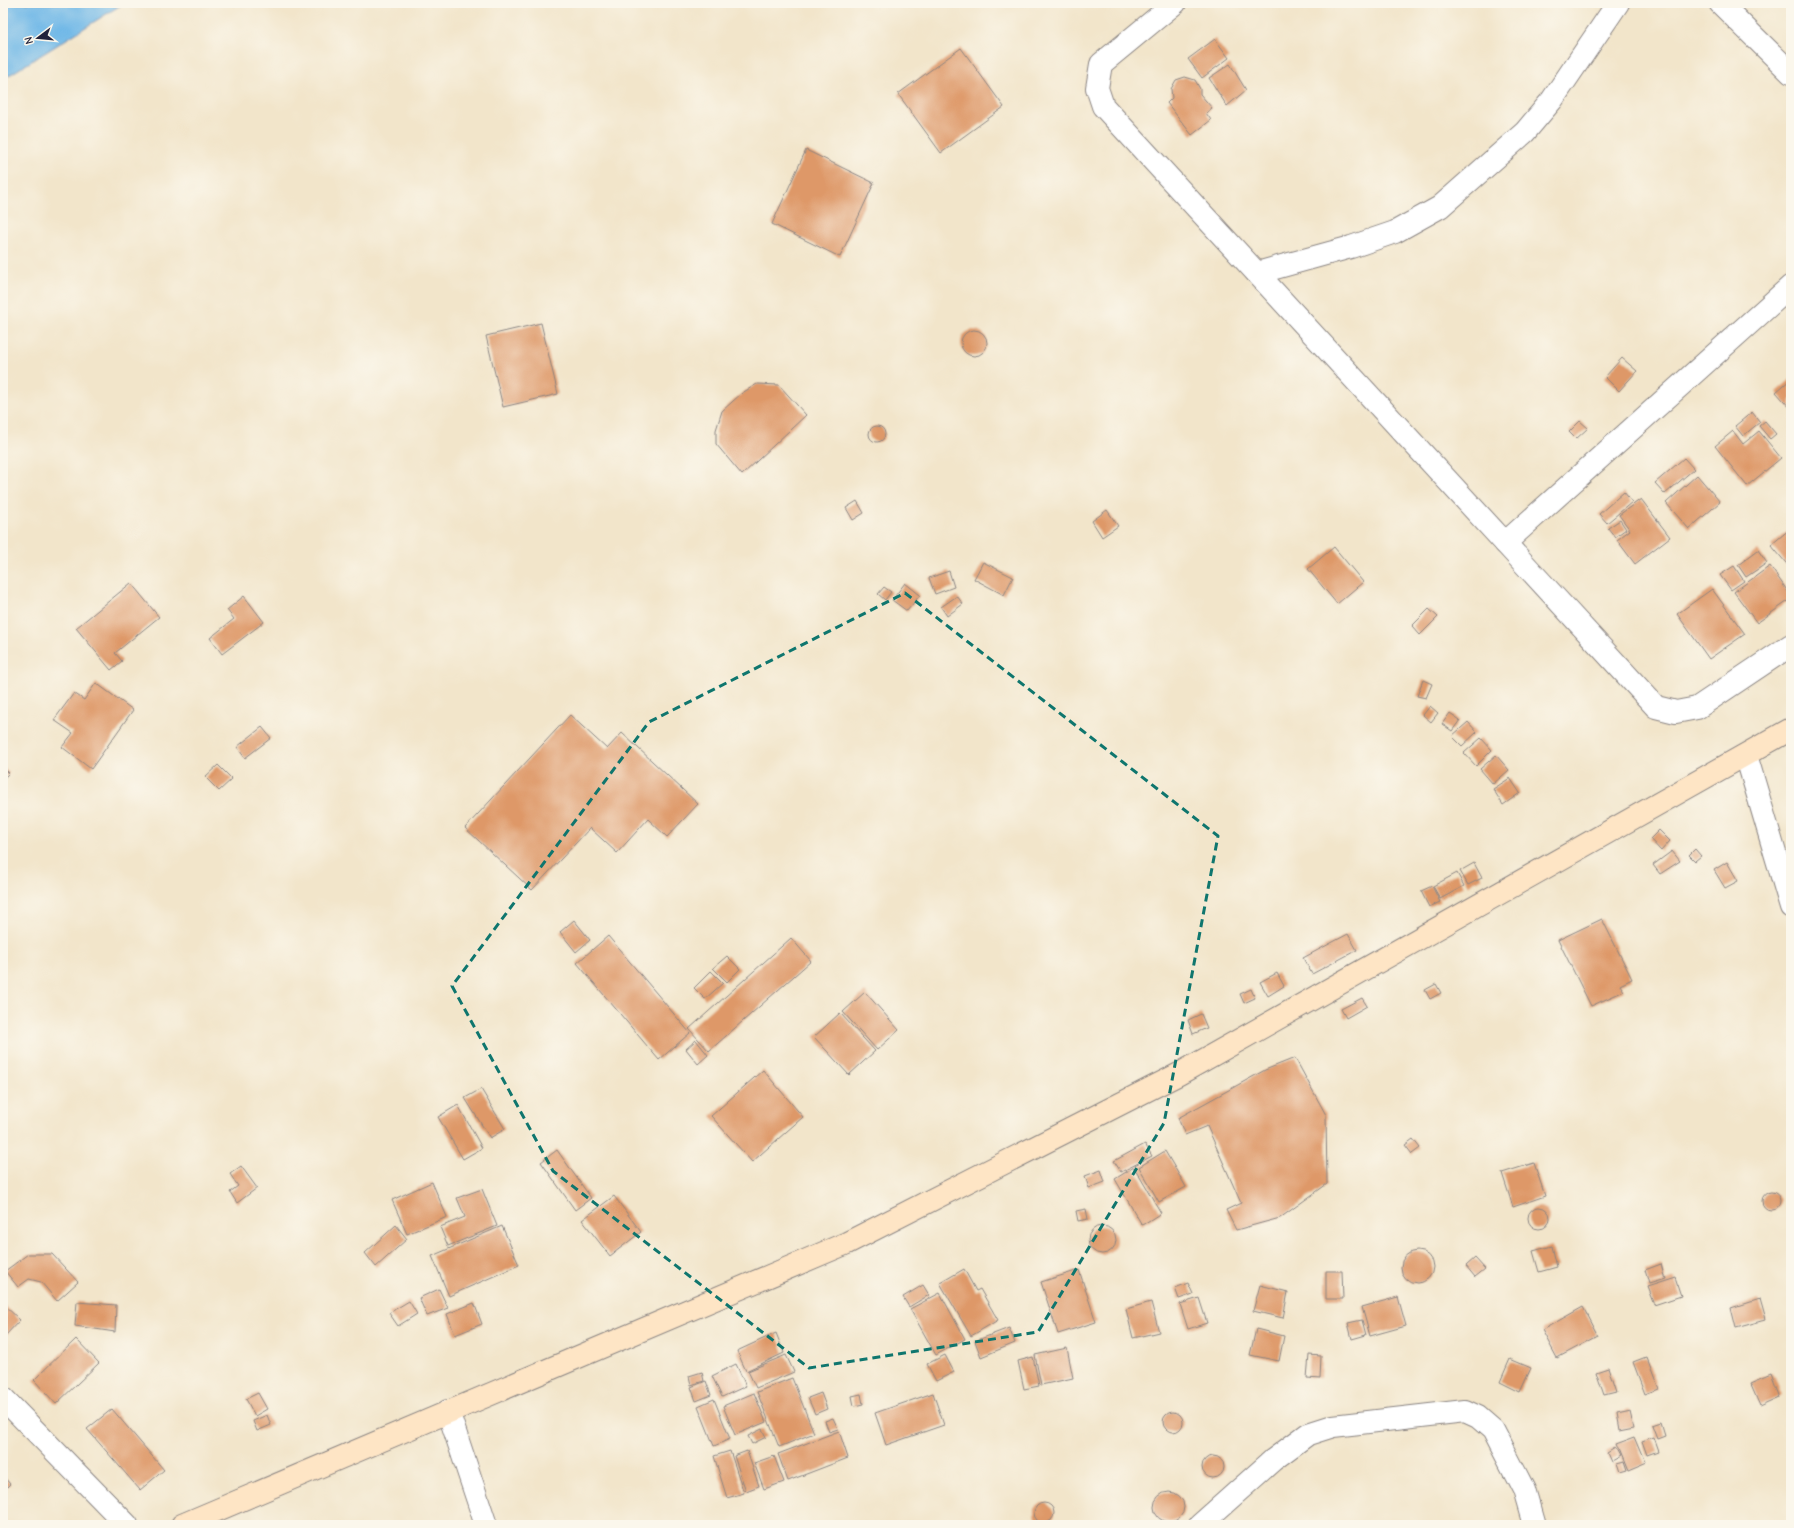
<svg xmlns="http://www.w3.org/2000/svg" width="1794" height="1528" font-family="'Comic Neue',sans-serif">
<rect width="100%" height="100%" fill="#fbf7ec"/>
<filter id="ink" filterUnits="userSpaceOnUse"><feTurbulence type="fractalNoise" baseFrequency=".025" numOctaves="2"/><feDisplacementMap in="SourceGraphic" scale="8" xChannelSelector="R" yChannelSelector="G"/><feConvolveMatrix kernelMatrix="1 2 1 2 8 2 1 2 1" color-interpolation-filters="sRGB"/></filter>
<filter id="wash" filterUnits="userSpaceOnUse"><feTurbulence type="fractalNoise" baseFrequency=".012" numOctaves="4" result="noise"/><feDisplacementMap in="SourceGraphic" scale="16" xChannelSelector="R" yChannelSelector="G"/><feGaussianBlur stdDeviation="0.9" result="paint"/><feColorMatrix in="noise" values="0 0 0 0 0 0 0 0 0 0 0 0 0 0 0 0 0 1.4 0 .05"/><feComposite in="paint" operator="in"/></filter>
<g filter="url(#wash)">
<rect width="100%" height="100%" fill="#f2e5ca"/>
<path fill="#6fb8e7" stroke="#486d91" d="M3 3H124L3 79Z"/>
<g id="blocks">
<g fill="#de9867">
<path d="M1215 39 1229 58 1202 78 1188 59Z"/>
<path d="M961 48 1004 107 941 153 898 94Z"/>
<path d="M1230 64 1246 90 1227 106 1209 78Z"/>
<path d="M1185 77 1195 80 1200 89V94L1212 108 1206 113 1211 120 1192 135 1167 103 1172 98 1171 89 1176 80Z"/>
<path d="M806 150 874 183 840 257 772 224Z"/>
<path d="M541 323 558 394 503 407 486 336Z"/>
<circle cx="974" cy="343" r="13"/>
<path d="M1622 358 1637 371 1619 391 1605 377Z"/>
<path d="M1791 379V409L1776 392Z"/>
<path d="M757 384 779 385 806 415 742 475 716 444V430L722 411 742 393Z"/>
<path d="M1752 412 1760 422 1743 436 1735 426Z"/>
<path d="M1580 421 1588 428 1576 439 1569 432Z"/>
<path d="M1765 421 1776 434 1770 439 1759 426Z"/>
<circle cx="877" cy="434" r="8"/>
<path d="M1733 431 1743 444 1759 431 1781 458 1747 486 1715 446Z"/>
<path d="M1684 458 1694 469 1665 494 1655 483Z"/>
<path d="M1697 475 1720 502 1689 529 1666 503Z"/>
<path d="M1624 492 1632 502 1607 523 1599 514Z"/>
<path d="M1641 499 1670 537 1635 564 1617 540 1630 530 1619 515Z"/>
<path d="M857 501 864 513 853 520 846 508Z"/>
<path d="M1107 510 1118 526 1102 537 1092 521Z"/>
<path d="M1620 520 1626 529 1615 537 1608 528Z"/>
<path d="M1791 528V569L1771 545Z"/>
<path d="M1334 547 1363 582 1337 604 1308 569Z"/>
<path d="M1758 550 1767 563 1746 577 1738 565Z"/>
<path d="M983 562 1013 577 1004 595 974 579Z"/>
<path d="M1734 566 1744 581 1731 590 1720 575Z"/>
<path d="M1770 566 1791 596V599L1757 623 1734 592Z"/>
<path d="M949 571 954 587 935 594 929 578Z"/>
<path d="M131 583 159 617 115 653 122 661 111 670 76 628Z"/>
<path d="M905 583 920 595 907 611 892 600Z"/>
<path d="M884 587 891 592 885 600 878 594Z"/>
<path d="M1712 589 1745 634 1709 659 1677 614Z"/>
<path d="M244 596 264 622 222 654 210 638 234 619 227 610Z"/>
<path d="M957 596 963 604 947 616 941 607Z"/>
<path d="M1429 609 1438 617 1420 635 1412 626Z"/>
<path d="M1423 680 1432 684 1426 698 1417 696Z"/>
<path d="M96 683 133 710 91 769 62 747 73 733 54 720 74 693 84 700Z"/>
<path d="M1430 706 1438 713 1431 722 1423 715Z"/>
<path d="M1450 713 1460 720 1452 731 1442 724Z"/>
<path d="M570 715 607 749 622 733 698 804 667 837 648 819 617 853 590 828 532 890 465 828Z"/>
<path d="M1468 722 1477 732 1462 746 1452 736Z"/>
<path d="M262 727 271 738 245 758 237 747Z"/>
<path d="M1481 738 1492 750 1476 766 1464 753Z"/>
<path d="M1496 755 1509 770 1493 784 1480 769Z"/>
<path d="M218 765 232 779 219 791 205 777Z"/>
<path d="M3 767 9 773 3 779Z"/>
<path d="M1510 778 1520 793 1503 805 1493 789Z"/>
<path d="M1659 830 1670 841 1661 851 1650 839Z"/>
<path d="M1695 849 1701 856 1695 861 1689 855Z"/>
<path d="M1672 851 1680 861 1660 874 1653 865Z"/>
<path d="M1727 862 1738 881 1725 888 1714 870Z"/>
<path d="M1474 863 1482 878 1468 885 1460 871Z"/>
<path d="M1457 873 1464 886 1440 899 1433 886Z"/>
<path d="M1432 886 1440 902 1429 907 1421 891Z"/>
<path d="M1602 919 1632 979 1620 985 1624 991 1591 1006 1558 940Z"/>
<path d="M574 920 590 940 576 952 560 932Z"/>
<path d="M1348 934 1357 950 1312 974 1303 958Z"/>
<path d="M608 936 690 1033 659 1060 577 963Z"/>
<path d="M791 938 811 961 709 1051 689 1029Z"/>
<path d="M727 956 740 969 727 982 713 968Z"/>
<path d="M711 971 723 983 705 999 694 988Z"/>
<path d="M1277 973 1284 986 1268 996 1260 982Z"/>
<path d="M1436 984 1441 993 1430 999 1425 990Z"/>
<path d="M1251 989 1255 998 1244 1003 1240 994Z"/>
<path d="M865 992 899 1030 877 1050 843 1012Z"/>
<path d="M1362 998 1367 1006 1346 1018 1341 1009Z"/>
<path d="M840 1013 875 1051 849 1075 814 1037Z"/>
<path d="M1201 1014 1207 1028 1193 1034 1188 1020Z"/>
<path d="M696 1040 708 1055 698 1064 686 1049Z"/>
<path d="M1295 1058 1326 1115 1327 1184 1280 1218 1236 1230 1226 1210 1241 1203 1207 1126 1185 1135 1178 1118 1265 1070Z"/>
<path d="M763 1070 803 1117 752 1162 711 1116Z"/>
<path d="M481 1089 505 1129 490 1138 465 1098Z"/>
<path d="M458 1105 482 1148 463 1159 438 1117Z"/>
<path d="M1413 1139 1420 1148 1412 1154 1405 1145Z"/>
<path d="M1145 1144 1152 1156 1121 1172 1114 1161Z"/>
<path d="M557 1150 591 1198 575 1210 541 1162Z"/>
<path d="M1165 1151 1186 1187 1159 1202 1139 1167Z"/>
<path d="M1534 1163 1545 1196 1513 1207 1502 1173Z"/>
<path d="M241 1166 257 1188 237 1203 230 1192 238 1186 230 1174Z"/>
<path d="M1134 1167 1161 1213 1142 1225 1115 1179Z"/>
<path d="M1101 1170 1105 1182 1089 1188 1085 1176Z"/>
<path d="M432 1182 447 1217 407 1234 392 1200Z"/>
<path d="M482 1189 497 1226 448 1246 440 1227 465 1217 457 1198Z"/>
<circle cx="1771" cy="1201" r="9"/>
<path d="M614 1196 641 1232 610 1256 582 1220Z"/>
<circle cx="1539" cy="1218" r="11"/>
<path d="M1086 1209 1088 1219 1078 1221 1076 1211Z"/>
<path d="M396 1225 407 1239 376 1267 365 1253Z"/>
<path d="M502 1226 519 1265 449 1296 432 1256Z"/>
<circle cx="1102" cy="1240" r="14"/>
<path d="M1552 1246 1557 1267 1539 1272 1533 1251Z"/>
<circle cx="1417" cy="1267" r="16"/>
<path d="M28 1254H52L78 1282 57 1301 41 1282 29 1279 18 1287 5 1271Z"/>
<path d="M1475 1258 1485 1269 1475 1277 1466 1266Z"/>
<path d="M1661 1264 1665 1279 1649 1284 1645 1270Z"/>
<path d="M964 1269 976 1291 980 1289 998 1320 971 1336 940 1283Z"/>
<path d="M1079 1270 1096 1322 1058 1334 1041 1282Z"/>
<path d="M1326 1271H1342L1343 1299H1326Z"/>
<path d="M1675 1278 1681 1296 1654 1305 1647 1287Z"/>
<path d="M1188 1283 1193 1294 1179 1299 1175 1288Z"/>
<path d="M923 1285 929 1295 909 1307 903 1297Z"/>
<path d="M1260 1285 1288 1292 1283 1318 1253 1311Z"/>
<path d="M439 1289 448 1308 427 1316 419 1298Z"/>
<path d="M940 1293 965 1339 936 1355 910 1309Z"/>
<path d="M1398 1297 1406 1326 1370 1336 1362 1307Z"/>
<path d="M1199 1298 1207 1323 1188 1329 1180 1304Z"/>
<path d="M1759 1299 1765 1320 1736 1328 1731 1308Z"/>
<path d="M409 1301 417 1314 398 1326 389 1313Z"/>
<path d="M77 1302 116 1305 115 1332 75 1326Z"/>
<path d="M1151 1302 1159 1332 1133 1338 1126 1309Z"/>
<path d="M474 1303 482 1324 455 1335 447 1314Z"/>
<path d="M3 1304 20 1320 3 1338Z"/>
<path d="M1583 1307 1598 1336 1557 1358 1542 1330Z"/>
<path d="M1362 1320 1366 1335 1352 1339 1348 1323Z"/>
<path d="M1009 1328 1015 1343 981 1357 975 1341Z"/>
<path d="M1256 1329 1284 1336 1279 1361 1250 1355Z"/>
<path d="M776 1333 784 1353 746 1371 737 1351Z"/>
<path d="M76 1339 99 1363 56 1404 34 1380Z"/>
<path d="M1067 1348 1073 1378 1041 1385 1035 1355Z"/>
<path d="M786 1355 794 1372 756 1388 748 1371Z"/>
<path d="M945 1355 954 1372 936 1381 927 1364Z"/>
<path d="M1309 1355 1321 1356 1320 1379 1307 1378Z"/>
<path d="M1033 1357 1039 1386 1024 1389 1018 1361Z"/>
<path d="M1646 1357 1658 1389 1645 1394 1633 1362Z"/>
<path d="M1510 1359 1531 1368 1520 1392 1500 1382Z"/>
<path d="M736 1364 746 1386 722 1397 712 1376Z"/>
<path d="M1608 1368 1616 1392 1604 1395 1596 1372Z"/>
<path d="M702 1372 704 1381 691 1385 689 1376Z"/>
<path d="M1772 1373 1781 1396 1761 1405 1751 1382Z"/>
<path d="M792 1378 814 1433 779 1447 757 1392Z"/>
<path d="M706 1381 711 1395 696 1401 691 1387Z"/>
<path d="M258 1393 267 1409 255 1416 246 1399Z"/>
<path d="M754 1393 766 1422 735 1435 723 1406Z"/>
<path d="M821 1393 827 1409 815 1414 808 1398Z"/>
<path d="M933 1393 944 1425 886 1445 875 1413Z"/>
<path d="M861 1394 863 1404 854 1406 852 1396Z"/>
<path d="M714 1399 730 1439 714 1446 698 1406Z"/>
<path d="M112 1409 164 1470 140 1490 87 1429Z"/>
<path d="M1630 1410 1634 1427 1619 1430 1616 1413Z"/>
<circle cx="1173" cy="1422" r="10"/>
<path d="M267 1415 271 1425 257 1431 253 1421Z"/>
<path d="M833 1418 838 1429 829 1432 825 1421Z"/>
<path d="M1661 1423 1665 1436 1657 1439 1652 1426Z"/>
<path d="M762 1429 766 1437 752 1444 748 1436Z"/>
<path d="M839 1431 848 1458 788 1481 778 1454Z"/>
<path d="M1634 1437 1645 1463 1626 1471 1615 1444Z"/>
<path d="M1653 1438 1658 1452 1647 1456 1642 1442Z"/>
<path d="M1614 1447 1619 1456 1610 1461 1606 1452Z"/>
<path d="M730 1451 744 1493 727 1498 714 1456Z"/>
<path d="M747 1451 759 1486 746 1491 734 1456Z"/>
<path d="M774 1456 784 1482 764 1489 754 1463Z"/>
<circle cx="1213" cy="1467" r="11"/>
<path d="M1621 1462 1624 1471 1617 1473 1614 1464Z"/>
<path d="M3 1476 10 1484 3 1491Z"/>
<circle cx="1169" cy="1507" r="15"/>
<circle cx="1044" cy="1513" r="10"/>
<path d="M1129 1523H1135L1138 1525H1123Z"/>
</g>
</g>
</g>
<g filter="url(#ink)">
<use href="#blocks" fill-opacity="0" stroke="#8a8482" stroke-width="1"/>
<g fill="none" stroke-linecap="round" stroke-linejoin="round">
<defs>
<g id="street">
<path d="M1175 3 1101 64 1097 88 1103 106 1656 707 1676 712 1697 708 1791 645"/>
<path d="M1720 3 1791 73"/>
<path d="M1257 273 1351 247 1395 232 1440 207 1525 132 1552 100 1618 3"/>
<path d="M1505 543 1791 286"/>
<path d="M1746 755 1791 907"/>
<path d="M3 1398 127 1525"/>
<path d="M448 1411 486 1525"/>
<path d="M1200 1525 1273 1460 1308 1434 1333 1426 1465 1411 1478 1417 1493 1430 1524 1490 1534 1525"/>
</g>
<path id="secondary" d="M182 1525 847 1243 1179 1074 1791 729"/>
</defs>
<use href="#street" stroke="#8a8482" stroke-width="24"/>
<use href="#secondary" stroke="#8a8482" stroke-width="24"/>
<use href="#street" stroke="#fff" stroke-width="22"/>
<use href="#secondary" stroke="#fee5c5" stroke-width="22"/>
</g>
</g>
<path fill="none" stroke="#0f766e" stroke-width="3" stroke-dasharray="8 5" stroke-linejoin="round" d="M905 593 1218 836 1164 1123 1038 1332 809 1368 553 1171 452 986 649 722Z"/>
<rect width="1794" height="1528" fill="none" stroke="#fbf7ec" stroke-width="16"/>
<g transform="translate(38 38) rotate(254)" stroke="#fbf7ec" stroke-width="3" paint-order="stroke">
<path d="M0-3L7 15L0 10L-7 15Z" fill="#22223b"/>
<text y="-6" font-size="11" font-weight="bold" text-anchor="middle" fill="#22223b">N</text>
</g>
</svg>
